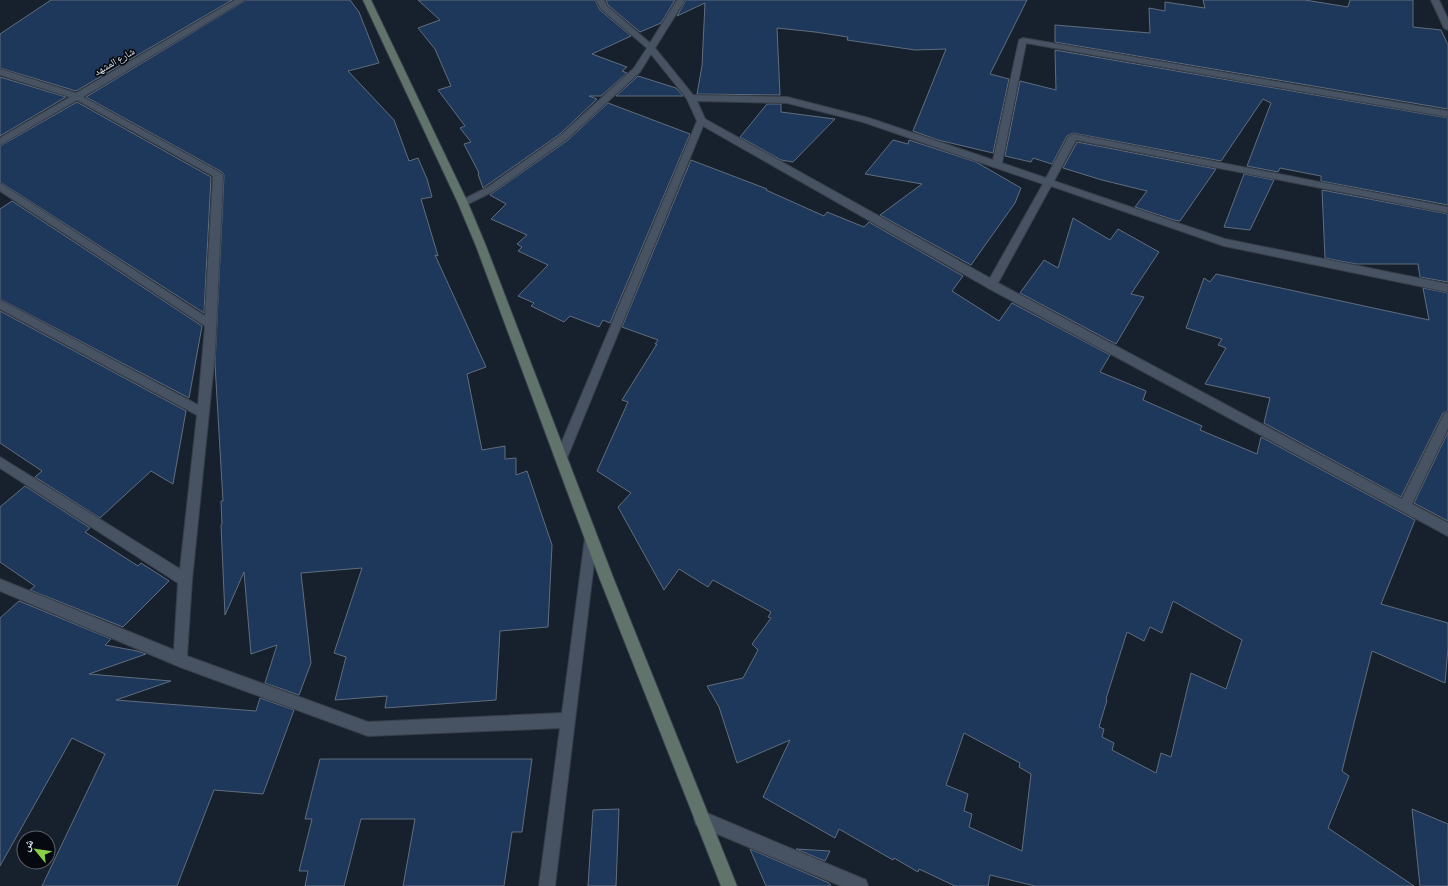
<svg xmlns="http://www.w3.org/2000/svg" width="1448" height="886" font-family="Commissioner,'Noto Naskh Arabic',sans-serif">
<rect width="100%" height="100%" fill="#17212e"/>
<g fill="#1d385b" stroke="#616d7d" fill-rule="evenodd">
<path d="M51 0H232L76 91 0 68V34Z"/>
<path d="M246 0H350L359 12 379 63 348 71 394 120 409 161 418 158 427 179 432 197 421 199 438 256 435 255 486 367 467 374 482 450 505 446V459L516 458V475L527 471 552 545 548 627 500 631 496 700 385 708 387 696 335 700 346 657 334 653 362 568 301 573 311 663 299 695 265 683 277 645 251 654 244 572 225 615 221 525 222 524 221 501H223L215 364 224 175 222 172 86 97Z"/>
<path d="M418 0H595L600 10 631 36 592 54 627 67 622 71 627 73 601 96H589L597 99 560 134 483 188 478 174 479 173 464 144 471 142 460 128 465 126 438 90 451 86 435 49 418 28 440 20Z"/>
<path d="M606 0H675L661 23 640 32 608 5Z"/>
<path d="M686 0H1027L990 74 1009 79 993 153 938 140 913 131 946 49 915 50 847 40 848 37 815 32 777 28 780 95 697 94 702 66 705 3 677 16Z"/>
<path d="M1203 0H1305L1348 7 1350 0H1413V27L1441 30 1448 45V109L1055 42V25L1150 33 1149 8 1165 11V2L1205 8Z"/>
<path d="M1055 50 1448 118V205L1321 181V176L1280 168 1278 172 1247 166 1271 103 1263 99 1221 161 1073 133 1067 136 1052 164 1033 158 1031 162 1005 156 1020 81 1056 90Z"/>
<path d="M638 76 676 88 683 96H616Z"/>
<path d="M0 77 66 97 0 136Z"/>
<path d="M77 102 211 177 204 313 0 182V146Z"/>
<path d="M608 103 690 134 610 323 603 320 599 327 570 316 564 322 531 306 534 303 518 296 548 265 518 251 522 247 517 244 527 235 491 219 506 204 490 195 568 140Z"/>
<path d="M767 104H781V112L835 119 793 162 781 160 740 137Z"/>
<path d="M893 140 908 144 909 140 976 162 1021 188 1015 203 971 265 880 215 922 184 865 174Z"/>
<path d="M1077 142 1216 169 1180 221 1174 220 1135 207 1147 191 1102 180 1063 168Z"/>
<path d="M691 160 767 189 766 190 824 216 827 212 864 227 869 222 963 276 952 291 999 321 1012 303 1110 355 1100 372 1146 391 1143 400 1202 426 1200 430 1257 454 1261 437 1415 520 1381 604 1448 623V648L1445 683 1372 651 1342 771 1349 776 1328 828 1414 886H1035L990 875 988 886H955L919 869 918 872 894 858 893 860 839 829 835 838 763 797 790 740 737 763 719 707 707 686 743 678 758 650 752 644 771 618 768 617 771 612 713 580 708 587 679 569 664 590 618 507 631 493 597 471 628 402 622 400 657 344H655L658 340 622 327ZM1173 601 1242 640 1226 689 1191 673 1171 757 1161 753 1156 773 1112 750 1114 743 1102 737 1104 729 1099 727 1107 700 1106 699 1127 632 1144 641 1150 627 1162 633ZM964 733 1020 763 1019 767 1031 774 1022 851 969 827 972 814 964 811 968 794 946 785Z"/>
<path d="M1244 174 1274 180 1250 230 1224 227Z"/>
<path d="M1322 190 1448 214V282L1420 277 1418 264H1356L1325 258Z"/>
<path d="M12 201 202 326 189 398 0 299V209Z"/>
<path d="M1073 218 1110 240 1118 229 1159 252 1131 294 1144 297 1116 344 1020 293 1044 260 1058 268Z"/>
<path d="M1216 274 1429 320 1423 288 1448 293V411L1443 413 1401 497 1264 423 1270 398 1205 384 1226 348 1218 345 1222 339 1186 328 1204 278 1210 282Z"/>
<path d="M0 311 186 411 173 484 151 471 100 518 35 477 42 471 0 443Z"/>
<path d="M1448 432V521L1414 503Z"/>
<path d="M25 486 90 528 85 532 138 566 141 563 169 581 123 627 30 590 35 586 0 562V507Z"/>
<path d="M19 601 111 639 105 645 137 651 146 654 89 674 171 681 116 700 256 711 260 698 294 710 263 794 214 790 177 886H42L105 754 72 738 0 866V618Z"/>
<path d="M320 759H532L522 832H512L504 886H403L415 819H361L344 886H305L308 871H299L312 819H305Z"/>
<path d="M619 809 616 886H588L593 810Z"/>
<path d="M1412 809 1448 824V886H1420Z"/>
<path d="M750 849 829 883 831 886H766Z"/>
<path d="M796 849 830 851 825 861Z"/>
</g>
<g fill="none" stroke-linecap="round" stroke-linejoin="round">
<defs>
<g id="street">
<path d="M235 0H245L83 97 221 173 223 175 215 353 192 580 187 656 368 722 562 713 585 538 586 534 591 532 596 534 597 538 555 886H539L560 728 368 736 180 667 0 591V579L174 650 178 583 0 468V457L180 569 197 415 0 309V300L198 405 205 326 0 191V183L205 316 213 176 77 100 0 145V138L70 97 0 75V69L76 93Z"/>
<path d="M596 0H604L607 6 650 43 677 0H685L655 48 693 95 787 97 869 118 993 160 1019 40 1023 38 1448 111V117L1026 43 1002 163 1046 178 1068 137 1073 134 1448 207V213L1076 140 1054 181 1225 239 1448 284V292L1224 246 1051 186 998 283 1402 499 1444 414 1448 412V429L1412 504 1448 523V536L988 288 703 126 567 458 565 462 561 463 557 462 555 458 697 121 687 99 651 54 640 72 567 139 494 191 466 205 463 206 458 203 460 201 488 187 561 135 634 68 647 48 601 9ZM697 101 787 103 863 122 1043 184 990 278 705 119Z"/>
<path d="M1431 0H1439L1448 19V30L1444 28Z"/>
<path d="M702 811 866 880 868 886H841L696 825 694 819 696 813Z"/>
</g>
<path id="secondary" d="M363 0H371L468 203 486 246 613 577 737 886H721L599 577 476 246 458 203Z"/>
</defs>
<use href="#street" stroke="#383f4a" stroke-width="2"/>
<use href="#secondary" stroke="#383f4a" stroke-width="2"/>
<use href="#street" fill="#475262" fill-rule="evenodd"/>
<use href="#secondary" fill="#61746b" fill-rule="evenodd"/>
</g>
<g text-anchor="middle" stroke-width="3.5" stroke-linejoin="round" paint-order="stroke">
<g font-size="10" fill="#dfe6ef" stroke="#060a10">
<text transform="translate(114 61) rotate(-30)" y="4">شارع المشهد</text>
</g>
</g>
<g transform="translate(36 850) rotate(299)"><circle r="19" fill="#060a10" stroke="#5d6269"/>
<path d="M0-3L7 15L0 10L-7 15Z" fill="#89cf48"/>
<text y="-6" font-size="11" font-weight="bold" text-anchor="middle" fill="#dfe6ef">ش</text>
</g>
</svg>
